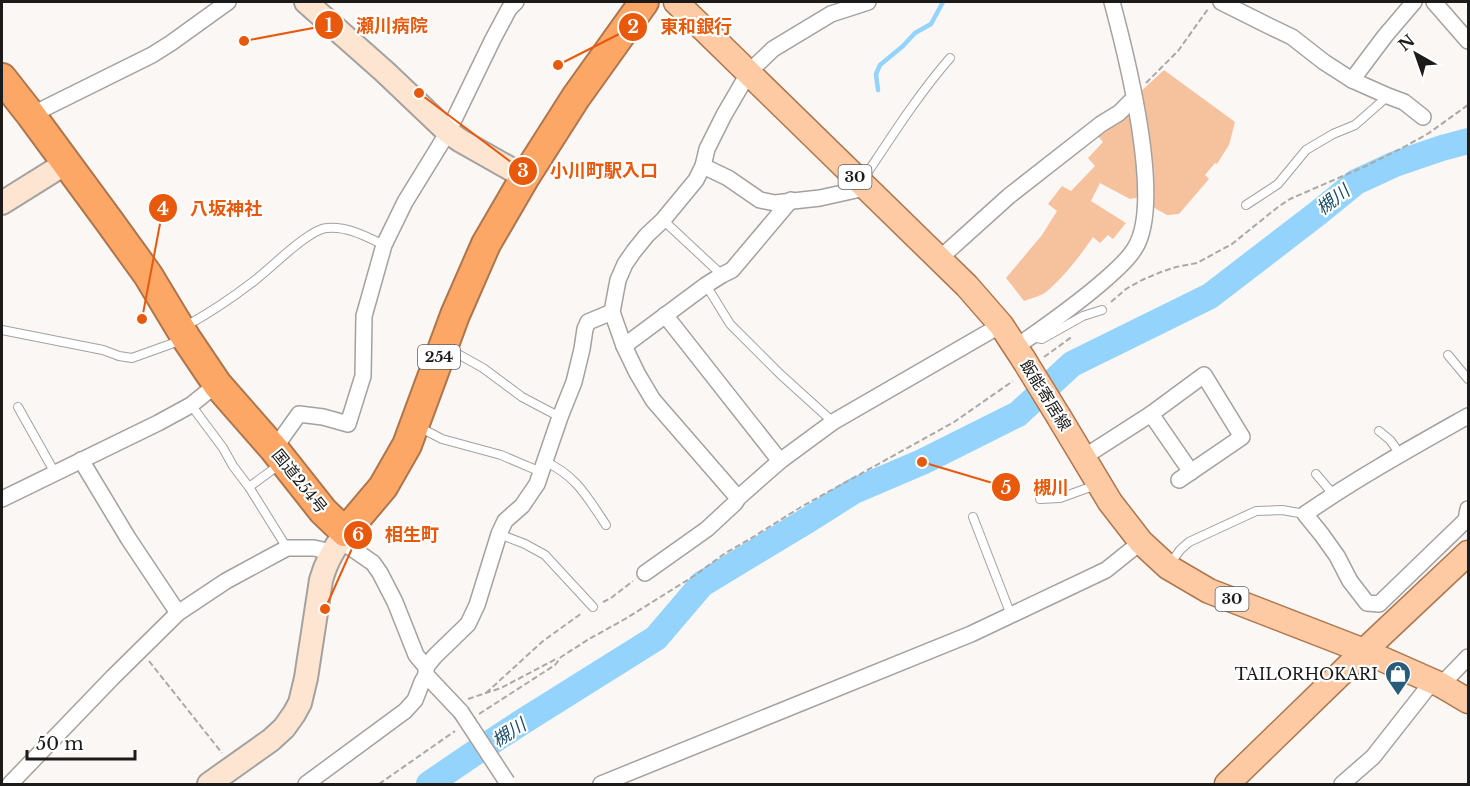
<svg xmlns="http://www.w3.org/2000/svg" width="1470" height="786" font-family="'Libre Baskerville','Noto Sans JP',serif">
<rect width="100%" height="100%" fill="#fbf7f5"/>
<g fill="#f6c29e">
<path d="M1164 70 1235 122 1229 145 1217 164 1215 163 1205 175 1209 179 1179 214 1167 215 1151 206 1137 95Z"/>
<path d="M1129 114 1135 120 1141 197 1130 199 1100 183 1091 201 1126 223 1113 239 1108 235 1100 243 1093 237C1080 256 1064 277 1046 292 1041 296 1031 298 1024 301L1006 278 1042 235 1057 211 1048 204 1062 186 1071 191 1095 166 1088 158 1103 142 1097 135Z"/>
</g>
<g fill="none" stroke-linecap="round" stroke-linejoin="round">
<path stroke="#94d4fc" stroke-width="4.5" d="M878 90 876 74 880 65 903 46 915 33 931 24 943 2"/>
<path stroke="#94d4fc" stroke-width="26" d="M429 784 473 754 522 722 656 638 702 584 808 520 854 491 922 462 1018 414 1072 364 1210 296 1318 213 1356 182 1395 164 1442 148 1468 141"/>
<defs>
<g id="lane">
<path d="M862 181C890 139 917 96 950 58"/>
<path d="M1246 205 1278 184 1306 150 1333 134 1355 125 1388 96"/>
<path d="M663 220 722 275"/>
<path d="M706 285 730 324 780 374 833 422"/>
<path d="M184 327C208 314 232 298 254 281 270 269 309 229 327 228 348 226 367 237 384 245"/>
<path d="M2 330 103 350 119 356 132 358 182 340"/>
<path d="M1031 337 1042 339 1083 316 1102 310"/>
<path d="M449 349 483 368 522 397 560 417"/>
<path d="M1448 355 1468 379"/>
<path d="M191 405 223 448 233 466 249 487 287 548"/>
<path d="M18 407 55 473"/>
<path d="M419 427 442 439 501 455 541 472"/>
<path d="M1379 431 1390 440 1400 454"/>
<path d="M544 461C577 476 587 497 606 525"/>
<path d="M1316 474 1333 494"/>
<path d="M249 487 279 465"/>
<path d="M1040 499 1060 498 1096 485"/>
<path d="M973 517 1011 615"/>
<path d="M499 534 525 544 545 555 593 607"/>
<path d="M1170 564 1180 550 1189 542 1256 511 1282 510 1305 514"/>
</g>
<g id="street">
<path d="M1221 2 1269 26 1292 37 1324 62 1352 80 1388 96 1404 102 1423 117"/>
<path d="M1434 2 1468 41"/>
<path d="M1352 80 1385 36 1414 2"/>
<path d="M31 115 152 55 171 43 228 2"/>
<path d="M703 166 728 178 760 200 775 203 820 198 865 188"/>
<path d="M939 259 1009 196 1101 124 1119 113 1134 98"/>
<path d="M665 315 780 461"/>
<path d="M624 346 706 285 722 275 732 270 791 200"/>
<path d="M1016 347C1047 325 1078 304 1107 278 1117 269 1128 260 1135 248 1164 202 1126 54 1112 2"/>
<path d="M1151 414 1191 472"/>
<path d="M1468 416C1413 447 1357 478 1305 514L1322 535 1337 556 1350 581 1367 603 1379 604 1466 520 1468 509"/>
<path d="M274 449 299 414 323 417 348 424 363 376 364 316 384 245 405 202 448 132 493 39 509 9 516 2"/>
<path d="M1084 457 1151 414 1204 375 1242 437 1179 480"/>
<path d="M81 460 128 538 178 613"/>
<path d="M738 498 653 400 637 373 624 346 612 312 618 280 625 264 634 251 647 235 663 220 696 180 703 166 707 149 724 115 749 72 773 49 831 14 868 2"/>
<path d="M2 499 158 423 191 405 217 384"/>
<path d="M340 540 373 563 380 573 395 602 416 655 426 667V675L461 712"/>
<path d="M645 573 707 529 735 503 738 498 780 461 833 422 1001 325"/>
<path d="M426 667 435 656 468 624 477 605 499 534 505 521 522 506 537 484 560 417 574 382 582 349 585 329 588 322 612 312"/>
<path d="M1441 685 1468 657"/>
<path d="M10 784 113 677 178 613 226 581 287 548H314L331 552"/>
<path d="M306 784 405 711 415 700 422 682 426 675"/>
<path d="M601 784 971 634 1106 570 1141 542"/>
<path d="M1342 784 1373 757 1432 682"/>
</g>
<g id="secondary">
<path d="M306 2 385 72 448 132 461 141 525 177"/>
<path d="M2 203 66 163"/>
<path d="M209 784 271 740 284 728 294 714 300 703 306 678 321 580C327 559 334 550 345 532"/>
</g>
<g id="primary">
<path d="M676 2 967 286 1001 325 1024 360"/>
<path d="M1059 417 1110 502 1141 542 1168 567 1209 591 1364 651 1441 685 1468 701"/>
<path d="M1227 784 1364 651 1468 553"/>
</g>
<path id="highway" d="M2 78 31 115 109 221 148 275 186 338 217 384 274 449 323 511 345 532 383 487 407 445 455 315 486 244 525 177 576 97 644 2"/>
</defs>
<use href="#lane" stroke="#a4a19f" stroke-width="10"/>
<use href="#street" stroke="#a4a19f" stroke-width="18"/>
<use href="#secondary" stroke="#a4a19f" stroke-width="26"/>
<use href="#primary" stroke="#ae764c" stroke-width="27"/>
<use href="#highway" stroke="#ae764c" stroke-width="32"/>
<g stroke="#aba8a7" stroke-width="2" stroke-dasharray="6 3" stroke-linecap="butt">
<path d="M1146 83 1178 51 1208 9"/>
<path d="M1111 302 1126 289 1142 280 1161 272 1176 267 1197 263 1232 244 1278 207 1290 199 1366 166 1404 147 1429 133 1468 105"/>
<path d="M1044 357 1073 336"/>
<path d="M603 602 611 598 633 581"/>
<path d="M149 661 222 753"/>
<path d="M486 693 543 641 582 613"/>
<path d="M468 699 501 688 558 658"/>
<path d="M479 714 555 665 561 657 589 639 625 619 694 576 724 554 750 539 801 507 954 422 1013 381"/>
<path d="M379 784 455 731"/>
</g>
<use href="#lane" stroke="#fff" stroke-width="8"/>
<use href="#street" stroke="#fff" stroke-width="15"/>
<use href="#secondary" stroke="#fee5d1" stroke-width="22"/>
<use href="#primary" stroke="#fecaa4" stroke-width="24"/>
<use href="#highway" stroke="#fda767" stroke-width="28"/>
<defs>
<path id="street-bridge" d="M461 712 507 782"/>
<path id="primary-bridge" d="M1024 360 1059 417"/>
</defs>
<use href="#street-bridge" stroke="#a4a19f" stroke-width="18" stroke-linecap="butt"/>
<use href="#primary-bridge" stroke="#ae764c" stroke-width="27" stroke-linecap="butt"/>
<use href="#street-bridge" stroke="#fff" stroke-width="15"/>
<use href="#primary-bridge" stroke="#fecaa4" stroke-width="24"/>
</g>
<defs>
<symbol id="shop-pin" viewBox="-11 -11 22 30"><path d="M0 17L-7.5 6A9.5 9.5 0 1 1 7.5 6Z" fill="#2a5c79" stroke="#fff"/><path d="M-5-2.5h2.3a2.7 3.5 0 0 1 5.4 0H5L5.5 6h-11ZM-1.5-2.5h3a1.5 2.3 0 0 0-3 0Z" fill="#fff"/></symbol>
</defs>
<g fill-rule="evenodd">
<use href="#shop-pin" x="1383" y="659" width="30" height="40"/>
</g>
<g text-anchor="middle" stroke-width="4.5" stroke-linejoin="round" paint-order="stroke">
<g fill="#fff" stroke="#605f5f" stroke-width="1.5">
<rect x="838.5" y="165" width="33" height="24" rx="4.5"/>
<rect x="418" y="345" width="42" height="24" rx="4.5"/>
<rect x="1215.5" y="587" width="33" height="24" rx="4.5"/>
</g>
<g font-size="15" font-weight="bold" fill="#1c1b1a">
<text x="855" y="182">30</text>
<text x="439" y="362">254</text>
<text x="1232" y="604">30</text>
</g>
<g font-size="16" fill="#1c1b1a" stroke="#fff">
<text transform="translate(1046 395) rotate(58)" y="6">飯能寄居線</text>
<text transform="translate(300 481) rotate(51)" y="6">国道254号</text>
</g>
<g font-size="16" fill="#1c1b1a" stroke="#fff" text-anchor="end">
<text x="1378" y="680">TAILORHOKARI</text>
</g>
<g font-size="18" font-style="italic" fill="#1c4d69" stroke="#fff">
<text transform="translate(1333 200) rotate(-38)" y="6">槻川</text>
<text transform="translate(509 733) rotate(-33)" y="6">槻川</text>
</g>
</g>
<path fill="none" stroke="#e8590c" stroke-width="2" d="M244 41L329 25M558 65L633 27M419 93L523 171M142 319L163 208M922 462L1006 487M325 609L358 535"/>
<g fill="#e8590c" stroke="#fff" stroke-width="2">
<circle cx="244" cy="41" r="6"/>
<circle cx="558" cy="65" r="6"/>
<circle cx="419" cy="93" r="6"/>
<circle cx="142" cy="319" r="6"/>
<circle cx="922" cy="462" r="6"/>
<circle cx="325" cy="609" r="6"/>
<circle cx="329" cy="25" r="15"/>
<circle cx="633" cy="27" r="15"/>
<circle cx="523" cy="171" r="15"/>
<circle cx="163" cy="208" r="15"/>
<circle cx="1006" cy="487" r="15"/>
<circle cx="358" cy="535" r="15"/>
</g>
<g font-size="18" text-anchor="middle" font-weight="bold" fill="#fff">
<text x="329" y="32">1</text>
<text x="633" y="33">2</text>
<text x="523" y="177">3</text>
<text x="163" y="215">4</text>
<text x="1006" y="494">5</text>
<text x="358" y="541">6</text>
</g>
<g font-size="18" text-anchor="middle" font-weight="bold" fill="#e8590c" stroke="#fff" stroke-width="4.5" stroke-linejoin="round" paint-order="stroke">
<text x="392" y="32">瀬川病院</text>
<text x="696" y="33">東和銀行</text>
<text x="604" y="177">小川町駅入口</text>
<text x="226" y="215">八坂神社</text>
<text x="1051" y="494">槻川</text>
<text x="412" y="541">相生町</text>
</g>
<rect width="1470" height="786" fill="none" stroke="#1c1b1a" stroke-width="6"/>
<g transform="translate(1416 54) rotate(320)" stroke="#ffffff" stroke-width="4.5" paint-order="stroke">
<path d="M0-4.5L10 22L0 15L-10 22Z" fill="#1c1b1a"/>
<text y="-9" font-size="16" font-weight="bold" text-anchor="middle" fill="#1c1b1a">N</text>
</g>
<path d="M27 750v9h108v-9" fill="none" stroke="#1c1b1a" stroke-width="3"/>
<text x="36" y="750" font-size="18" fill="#1c1b1a" stroke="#ffffff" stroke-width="4.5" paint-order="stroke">50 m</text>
</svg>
